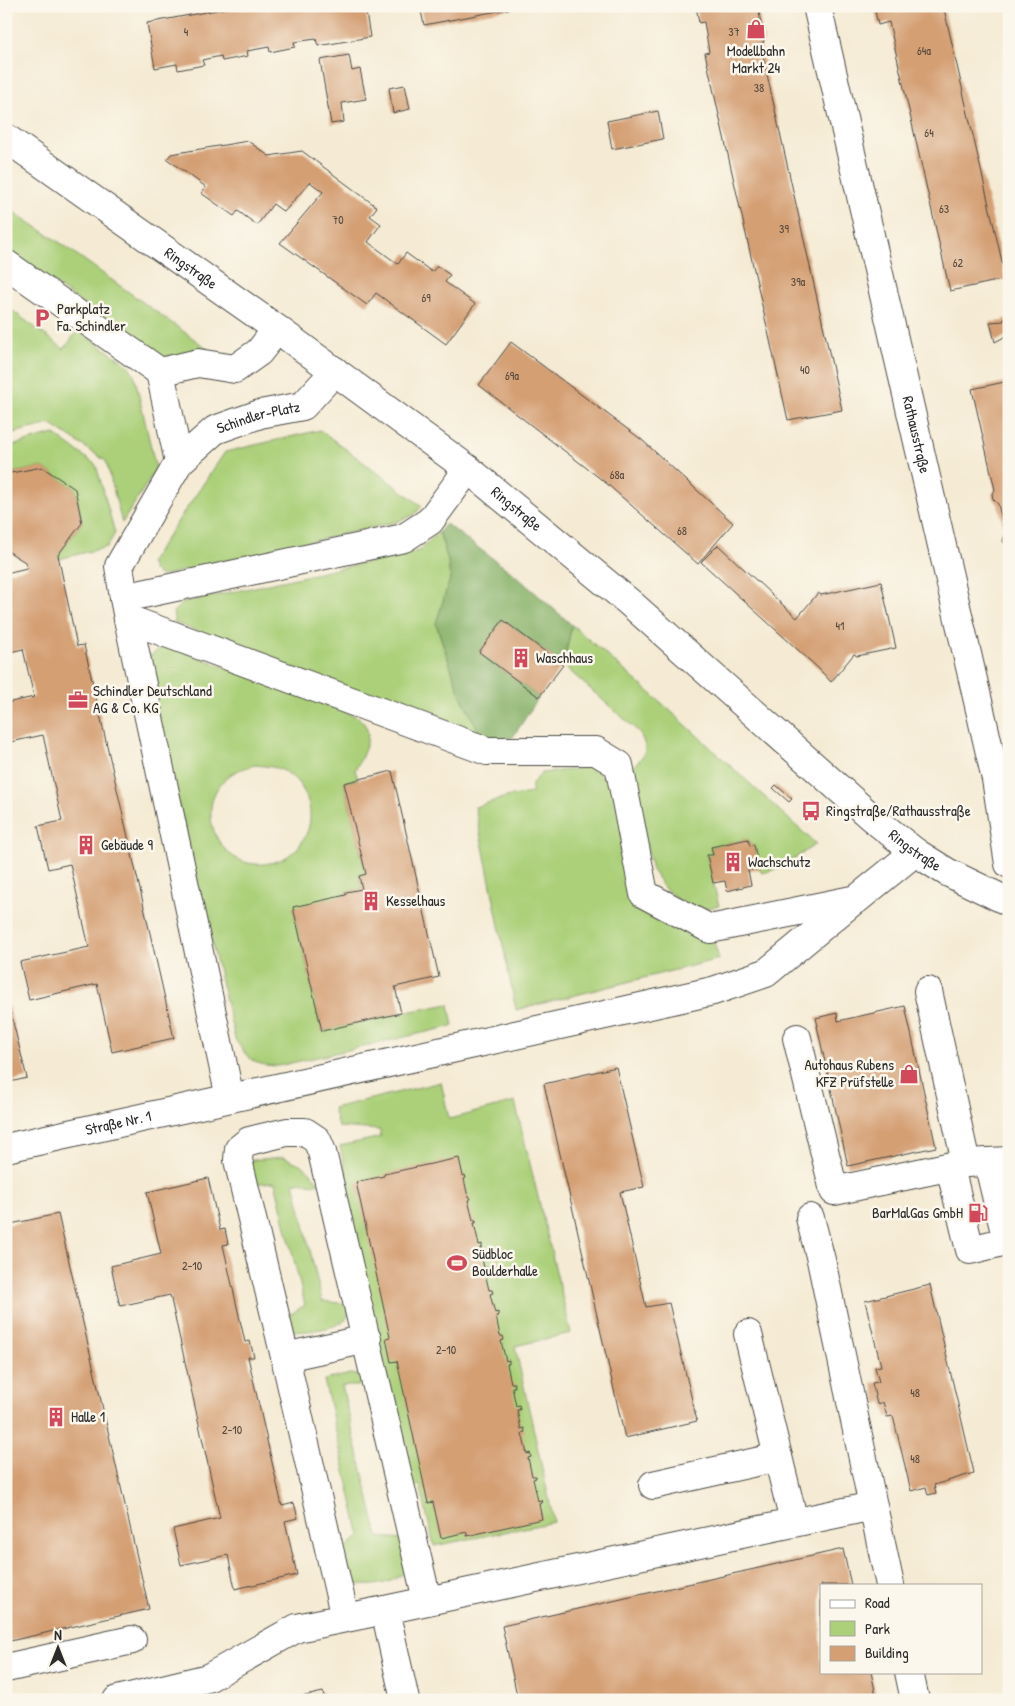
<svg xmlns="http://www.w3.org/2000/svg" width="1015" height="1706" font-family="'Patrick Hand',sans-serif">
<rect width="100%" height="100%" fill="#fbf7ec"/>
<filter id="ink" filterUnits="userSpaceOnUse"><feTurbulence type="fractalNoise" baseFrequency=".02" numOctaves="2"/><feDisplacementMap in="SourceGraphic" scale="10" xChannelSelector="R" yChannelSelector="G"/><feConvolveMatrix kernelMatrix="1 2 1 2 8 2 1 2 1" color-interpolation-filters="sRGB"/></filter>
<filter id="wash" filterUnits="userSpaceOnUse"><feTurbulence type="fractalNoise" baseFrequency=".0096" numOctaves="4" result="noise"/><feDisplacementMap in="SourceGraphic" scale="20" xChannelSelector="R" yChannelSelector="G"/><feGaussianBlur stdDeviation="1.12" result="paint"/><feColorMatrix in="noise" values="0 0 0 0 0 0 0 0 0 0 0 0 0 0 0 0 0 1.4 0 .05"/><feComposite in="paint" operator="in"/></filter>
<g filter="url(#wash)">
<rect width="100%" height="100%" fill="#f5ebd4"/>
<g fill="#abd079" stroke="#6b7e52" fill-rule="evenodd">
<path d="M6 207 59 242 208 349 171 359 154 355 6 249Z"/>
<path d="M6 306 64 349 78 330 128 365 134 374 156 469 122 523 106 461 50 424 13 433 6 430Z"/>
<path d="M320 430 422 506 414 515 396 522 161 576 153 570 150 562 225 452Z"/>
<path d="M54 434 96 465 115 533 107 547 59 559 58 555 82 523 75 489 42 467 11 473 7 447Z"/>
<path d="M439 532 448 561 450 579 436 624 460 694 483 740 175 623 173 612 182 603 419 551Z"/>
<path d="M572 625 664 705 816 844 781 868 762 873 759 869 754 845 750 846 748 839 711 847 713 855 707 856 719 906 702 909 680 901 665 889 652 870 630 769C645 755 650 751 639 732L563 665Z"/>
<path d="M171 647 358 717C361 720 365 724 366 727 372 739 361 759 355 770L358 779 344 783 366 874 359 876 362 889 346 892V895L293 908 322 1031 401 1013 449 1004 453 1026 278 1066C252 1065 249 1060 235 1039L147 672 146 659 161 648ZM254 765C264 766 274 766 284 771 308 784 318 817 303 840 297 851 286 859 274 862 215 879 185 794 239 770 244 768 249 767 254 765Z"/>
<path d="M591 767 614 786 632 874 712 935 719 959 516 1010 475 807 506 797 532 793V783L542 773Z"/>
<path d="M441 1082 449 1119 515 1102 571 1333 515 1346 554 1522 434 1546 420 1485 412 1487 345 1193 349 1187 340 1146 381 1137 380 1130 338 1127 333 1108Z"/>
<path d="M283 1157C301 1164 308 1166 319 1184L294 1182 322 1301 349 1304C349 1308 349 1313 348 1316 343 1329 301 1333 289 1331L283 1319 305 1305 275 1182 250 1184V1162L253 1160Z"/>
<path d="M351 1374 358 1375 362 1378 364 1383 358 1386H342L378 1537 405 1539 408 1567C405 1572 402 1575 397 1578 385 1585 358 1590 349 1578 344 1572 342 1560 340 1552L360 1536 324 1380Z"/>
</g>
<path fill="#88b269" stroke="#5a6e4a" d="M446 524 515 575 572 625 563 665 504 620 479 652 539 697 513 737 491 742 483 740 460 694 436 623 450 579 448 561 439 532Z"/>
<g id="blocks">
<g fill="#d49f73">
<path d="M238 6H365L370 37 318 46 316 39 294 42 295 47 270 52 269 47 247 51 248 56 222 61 221 56 202 60 204 65 178 70 177 64 155 68 147 23Z"/>
<path d="M420 6H519V7L424 25Z"/>
<path d="M696 6H758L764 42 760 43 842 410 788 420 705 53 709 52 704 22 699 23Z"/>
<path d="M874 6H935L936 11 944 9 1006 279 950 291 889 22 878 25Z"/>
<path d="M349 55 352 71 360 69 366 99 342 103 344 122 331 124 320 60Z"/>
<path d="M405 85 410 109 393 113 389 88Z"/>
<path d="M658 111 663 139 612 149 607 121Z"/>
<path d="M248 141 269 156 302 151 377 207 370 216 381 224 368 242 398 264 406 253 432 272 437 266 450 275 445 282 475 304 446 344 376 293 367 305 280 243 323 192 310 182 284 212 273 204 257 225 238 211 234 216 201 193 206 187 167 159 171 154Z"/>
<path d="M1009 318V337L1006 336 995 342 990 322 1004 321V319Z"/>
<path d="M511 342 642 440 733 523 698 564 606 483 479 385Z"/>
<path d="M1009 381V550H1008L1003 541 1005 533 998 504 993 499 992 494 995 490 972 389Z"/>
<path d="M6 451 11 473 42 467 75 489 82 523 58 555 77 646 84 645 174 1038 112 1052 97 984 29 1000 20 962 89 947 70 864 48 869 38 826 62 821 43 735 6 743V703L34 697 23 649 6 653V573L27 568 25 562 6 550Z"/>
<path d="M718 545 797 618 818 593 821 595 881 582 896 648 857 656 854 654 831 682 819 669 701 562Z"/>
<path d="M503 620 563 665 539 697 479 652Z"/>
<path d="M392 771 439 977 395 987 401 1013 322 1031 293 907 346 895V892L362 889 359 876 366 874 344 783Z"/>
<path d="M776 785 792 799 789 802 773 788Z"/>
<path d="M748 839 750 846 754 845 759 869 748 870 751 885 727 891 725 881 713 883 707 855H713L711 847Z"/>
<path d="M6 994 27 1078 6 1083Z"/>
<path d="M905 1006 936 1147 848 1166 817 1026H818L816 1018 837 1013 838 1021Z"/>
<path d="M616 1067 644 1187 620 1192 646 1307 669 1303 697 1421 625 1438 544 1084Z"/>
<path d="M459 1158 463 1176 465 1175 466 1178 464 1179 468 1197H470L471 1199 468 1200 473 1220H476V1223H474L479 1245 482 1244V1248H480L484 1268 487 1267 488 1272 485 1273 489 1290H492L493 1293 490 1294 495 1313 498 1312V1316H496L500 1336H503L504 1340 501 1341 506 1361 509 1360V1364H507L511 1383H514L515 1387H512L516 1406 519 1405 520 1410H517L521 1429 524 1428 525 1432 522 1433 527 1454 530 1453 531 1457 528 1458 532 1476H536V1478L533 1479 538 1501 541 1500 542 1503 539 1504 542 1519 467 1536V1532L441 1538 433 1502 428 1503 397 1361 391 1362 386 1338 390 1337 356 1182 384 1176V1174Z"/>
<path d="M208 1178 220 1230 225 1229 228 1244 223 1245 245 1342 250 1341 254 1357H248L282 1506 294 1503 298 1518 285 1521 297 1575 235 1589 228 1555 181 1565 173 1529 220 1518 170 1295 120 1306 111 1266 161 1254 147 1192Z"/>
<path d="M58 1214 149 1609 6 1642V1225Z"/>
<path d="M930 1285 974 1473 934 1485 936 1493 928 1495 926 1487 911 1491 893 1416 887 1417 883 1402 877 1404 872 1383 879 1382 875 1367 881 1366 865 1301Z"/>
<path d="M843 1549 851 1585H821V1672H871L877 1700H518L502 1626Z"/>
<path d="M323 1692 325 1700H292V1699Z"/>
</g>
</g>
</g>
<g filter="url(#ink)">
<use href="#blocks" fill-opacity="0" stroke="#494844" stroke-width="1"/>
<g fill="none" stroke-linecap="round" stroke-linejoin="round">
<defs>
<g id="minor">
<path d="M6 264 160 372"/>
<path d="M160 372 198 363 235 369 259 352 277 329"/>
<path d="M160 372 179 462"/>
<path id="s1" d="M124 598 119 566 179 462 215 430 260 414 303 406 335 371"/>
<path d="M128 619 124 598 404 538 430 521 468 469"/>
<path d="M928 991 966 1163"/>
<path d="M797 1038 834 1191 966 1163 1009 1161"/>
<path d="M230 1098 128 619 487 751H596L619 765 644 894 710 929 857 899 915 852"/>
<path id="s2" d="M6 1148 713 991 766 973 852 902"/>
<path d="M950 1167 970 1250 1007 1241 988 1162"/>
<path d="M810 1218 821 1260 873 1506"/>
<path d="M748 1334 794 1522"/>
<path d="M285 1357 238 1160 239 1149 249 1141 287 1132H305L317 1140 322 1152 427 1600"/>
<path d="M653 1485 778 1457"/>
<path d="M345 1618 285 1357 367 1339"/>
<path d="M6 1668 132 1640"/>
<path d="M909 1672 915 1700"/>
<path d="M117 1700 208 1678 297 1628 385 1610"/>
<path d="M405 1700 385 1610 873 1506 890 1585"/>
</g>
<g id="major">
<path id="s3" d="M817 6 996 779 1009 864"/>
<path id="s4" d="M6 138 277 329 468 469 629 602 871 817 915 852 947 872 1009 902"/>
</g>
</defs>
<use href="#minor" stroke="#494844" stroke-width="30"/>
<use href="#major" stroke="#494844" stroke-width="30"/>
<use href="#minor" stroke="#fff" stroke-width="28"/>
<use href="#major" stroke="#fff" stroke-width="28"/>
</g>
</g>
<defs>
<symbol id="shop-bare" viewBox="-9 -9 18 18"><path d="M-5-2.5h2.3a2.7 3.5 0 0 1 5.4 0H5L5.5 6h-11ZM-1.5-2.5h3a1.5 2.3 0 0 0-3 0Z" fill="#d1495b" stroke="#fbf7ec" stroke-width="2.5" paint-order="stroke"/></symbol>
<symbol id="parking-bare" viewBox="-9 -9 18 18"><path d="M-3.5-5.5H1a3.5 3.5 0 0 1 0 7H-1V5.5H-3.5ZM-1-3.4V-.6H.8a1.4 1.4 0 0 0 0-2.8Z" fill="#d1495b" stroke="#fbf7ec" stroke-width="2.5" paint-order="stroke"/></symbol>
<symbol id="building-bare" viewBox="-9 -9 18 18"><path d="M-4-6H4V6H1V3H-1V6H-4ZM-2.5-4.3h1.7v1.8h-1.7ZM.8-4.3h1.7v1.8H.8ZM-2.5-1h1.7V.8h-1.7ZM.8-1h1.7V.8H.8Z" fill="#d1495b" stroke="#fbf7ec" stroke-width="2.5" paint-order="stroke"/></symbol>
<symbol id="office-bare" viewBox="-9 -9 18 18"><path d="M-6-3h4V-5.5h4V-3h4V5H-6ZM-1-4.5V-3h2v-1.5ZM-6 0V1H6V0Z" fill="#d1495b" stroke="#fbf7ec" stroke-width="2.5" paint-order="stroke"/></symbol>
<symbol id="bus-bare" viewBox="-9 -9 18 18"><path d="M-5-6H5V4H4V6H2V4H-2V6H-4V4H-5ZM-3.5-4V0h7V-4ZM-3.5 1.2v1.5H-2V1.2ZM2 1.2v1.5H3.5V1.2Z" fill="#d1495b" stroke="#fbf7ec" stroke-width="2.5" paint-order="stroke"/></symbol>
<symbol id="fuel-bare" viewBox="-9 -9 18 18"><path d="M-5.5-6h7V0h2V4h1.3V-2.5L3-4.5l.8-.8L6-3V5H2.5V1h-1V6h-7ZM-4.2-4.7v3.2H.2V-4.7Z" fill="#d1495b" stroke="#fbf7ec" stroke-width="2.5" paint-order="stroke"/></symbol>
<symbol id="stadium-bare" viewBox="-9 -9 18 18"><path d="M0-5a6.5 5 0 1 0 0 10a6.5 5 0 1 0 0-10ZM-3.5-1.8h7v3.6h-7Z" fill="#d1495b" stroke="#fbf7ec" stroke-width="2.5" paint-order="stroke"/></symbol>
</defs>
<g fill-rule="evenodd">
<use href="#shop-bare" x="742" y="15" width="28" height="28"/>
<use href="#parking-bare" x="28" y="304" width="28" height="28"/>
<use href="#building-bare" x="507" y="644" width="28" height="28"/>
<use href="#office-bare" x="64" y="686" width="28" height="28"/>
<use href="#bus-bare" x="797" y="797" width="28" height="28"/>
<use href="#building-bare" x="72" y="831" width="28" height="28"/>
<use href="#building-bare" x="719" y="848" width="28" height="28"/>
<use href="#building-bare" x="357" y="887" width="28" height="28"/>
<use href="#shop-bare" x="895" y="1060" width="28" height="28"/>
<use href="#fuel-bare" x="964" y="1199" width="28" height="28"/>
<use href="#stadium-bare" x="443" y="1249" width="28" height="28"/>
<use href="#building-bare" x="42" y="1403" width="28" height="28"/>
</g>
<g text-anchor="middle" stroke-width="5" stroke-linejoin="round" paint-order="stroke">
<g font-size="12" fill="#55483d">
<text x="186" y="36">4</text>
<text x="734" y="36">37</text>
<text x="924" y="55">64a</text>
<text x="759" y="92">38</text>
<text x="929" y="137">64</text>
<text x="944" y="213">63</text>
<text x="338" y="224">70</text>
<text x="784" y="233">39</text>
<text x="958" y="267">62</text>
<text x="798" y="286">39a</text>
<text x="426" y="302">69</text>
<text x="805" y="374">40</text>
<text x="512" y="380">69a</text>
<text x="617" y="479">68a</text>
<text x="682" y="535">68</text>
<text x="840" y="630">41</text>
<text x="192" y="1270">2-10</text>
<text x="446" y="1354">2-10</text>
<text x="915" y="1397">48</text>
<text x="232" y="1434">2-10</text>
<text x="915" y="1463">48</text>
</g>
<g font-size="15" fill="#2b2b2b" stroke="#fbf7ec" text-anchor="start">
<text x="756" y="56" text-anchor="middle">Modellbahn<tspan x="756" dy="17">Markt 24</tspan></text>
<text x="57" y="314">Parkplatz<tspan x="57" dy="17">Fa. Schindler</tspan></text>
<text x="536" y="663">Waschhaus</text>
<text x="93" y="696">Schindler Deutschland<tspan x="93" dy="17">AG &amp; Co. KG</tspan></text>
<text x="826" y="816">Ringstraße/Rathausstraße</text>
<text x="101" y="850">Gebäude 9</text>
<text x="748" y="867">Wachschutz</text>
<text x="386" y="906">Kesselhaus</text>
<text x="894" y="1070" text-anchor="end">Autohaus Rubens<tspan x="894" dy="17">KFZ Prüfstelle</tspan></text>
<text x="963" y="1218" text-anchor="end">BarMalGas GmbH</text>
<text x="472" y="1259">Südbloc<tspan x="472" dy="17">Boulderhalle</tspan></text>
<text x="71" y="1422">Halle 1</text>
</g>
<g font-size="15" fill="#2b2b2b" stroke="#fbf7ec">
<text dy="5" stroke="none"><textPath href="#s4" startOffset="226">Ringstraße</textPath></text>
<text dy="5" stroke="none"><textPath href="#s1" startOffset="246">Schindler-Platz</textPath></text>
<text dy="5" stroke="none"><textPath href="#s3" startOffset="440">Rathausstraße</textPath></text>
<text dy="5" stroke="none"><textPath href="#s4" startOffset="631">Ringstraße</textPath></text>
<text dy="5" stroke="none"><textPath href="#s4" startOffset="1156">Ringstraße</textPath></text>
<text dy="5" stroke="none"><textPath href="#s2" startOffset="115">Straße Nr. 1</textPath></text>
</g>
</g>
<rect width="1015" height="1706" fill="none" stroke="#fbf7ec" stroke-width="25"/>
<rect x="820" y="1584" width="162" height="90" fill="#fbf7ec" stroke="#a8a59f"/>
<rect x="830" y="1600" width="25" height="8" fill="#ffffff" stroke="#a8a59f"/>
<text x="865" y="1608" font-size="15" fill="#2b2b2b">Road</text>
<rect x="830" y="1621" width="25" height="15" fill="#abd079" stroke="#a8a59f"/>
<text x="865" y="1634" font-size="15" fill="#2b2b2b">Park</text>
<rect x="830" y="1646" width="25" height="15" fill="#d49f73" stroke="#a8a59f"/>
<text x="865" y="1658" font-size="15" fill="#2b2b2b">Building</text>
<g transform="translate(58 1648)" stroke="#fbf7ec" stroke-width="4" paint-order="stroke">
<path d="M0-4L9 19L0 12L-9 19Z" fill="#2b2b2b"/>
<text y="-8" font-size="14" font-weight="bold" text-anchor="middle" fill="#2b2b2b">N</text>
</g>
</svg>
